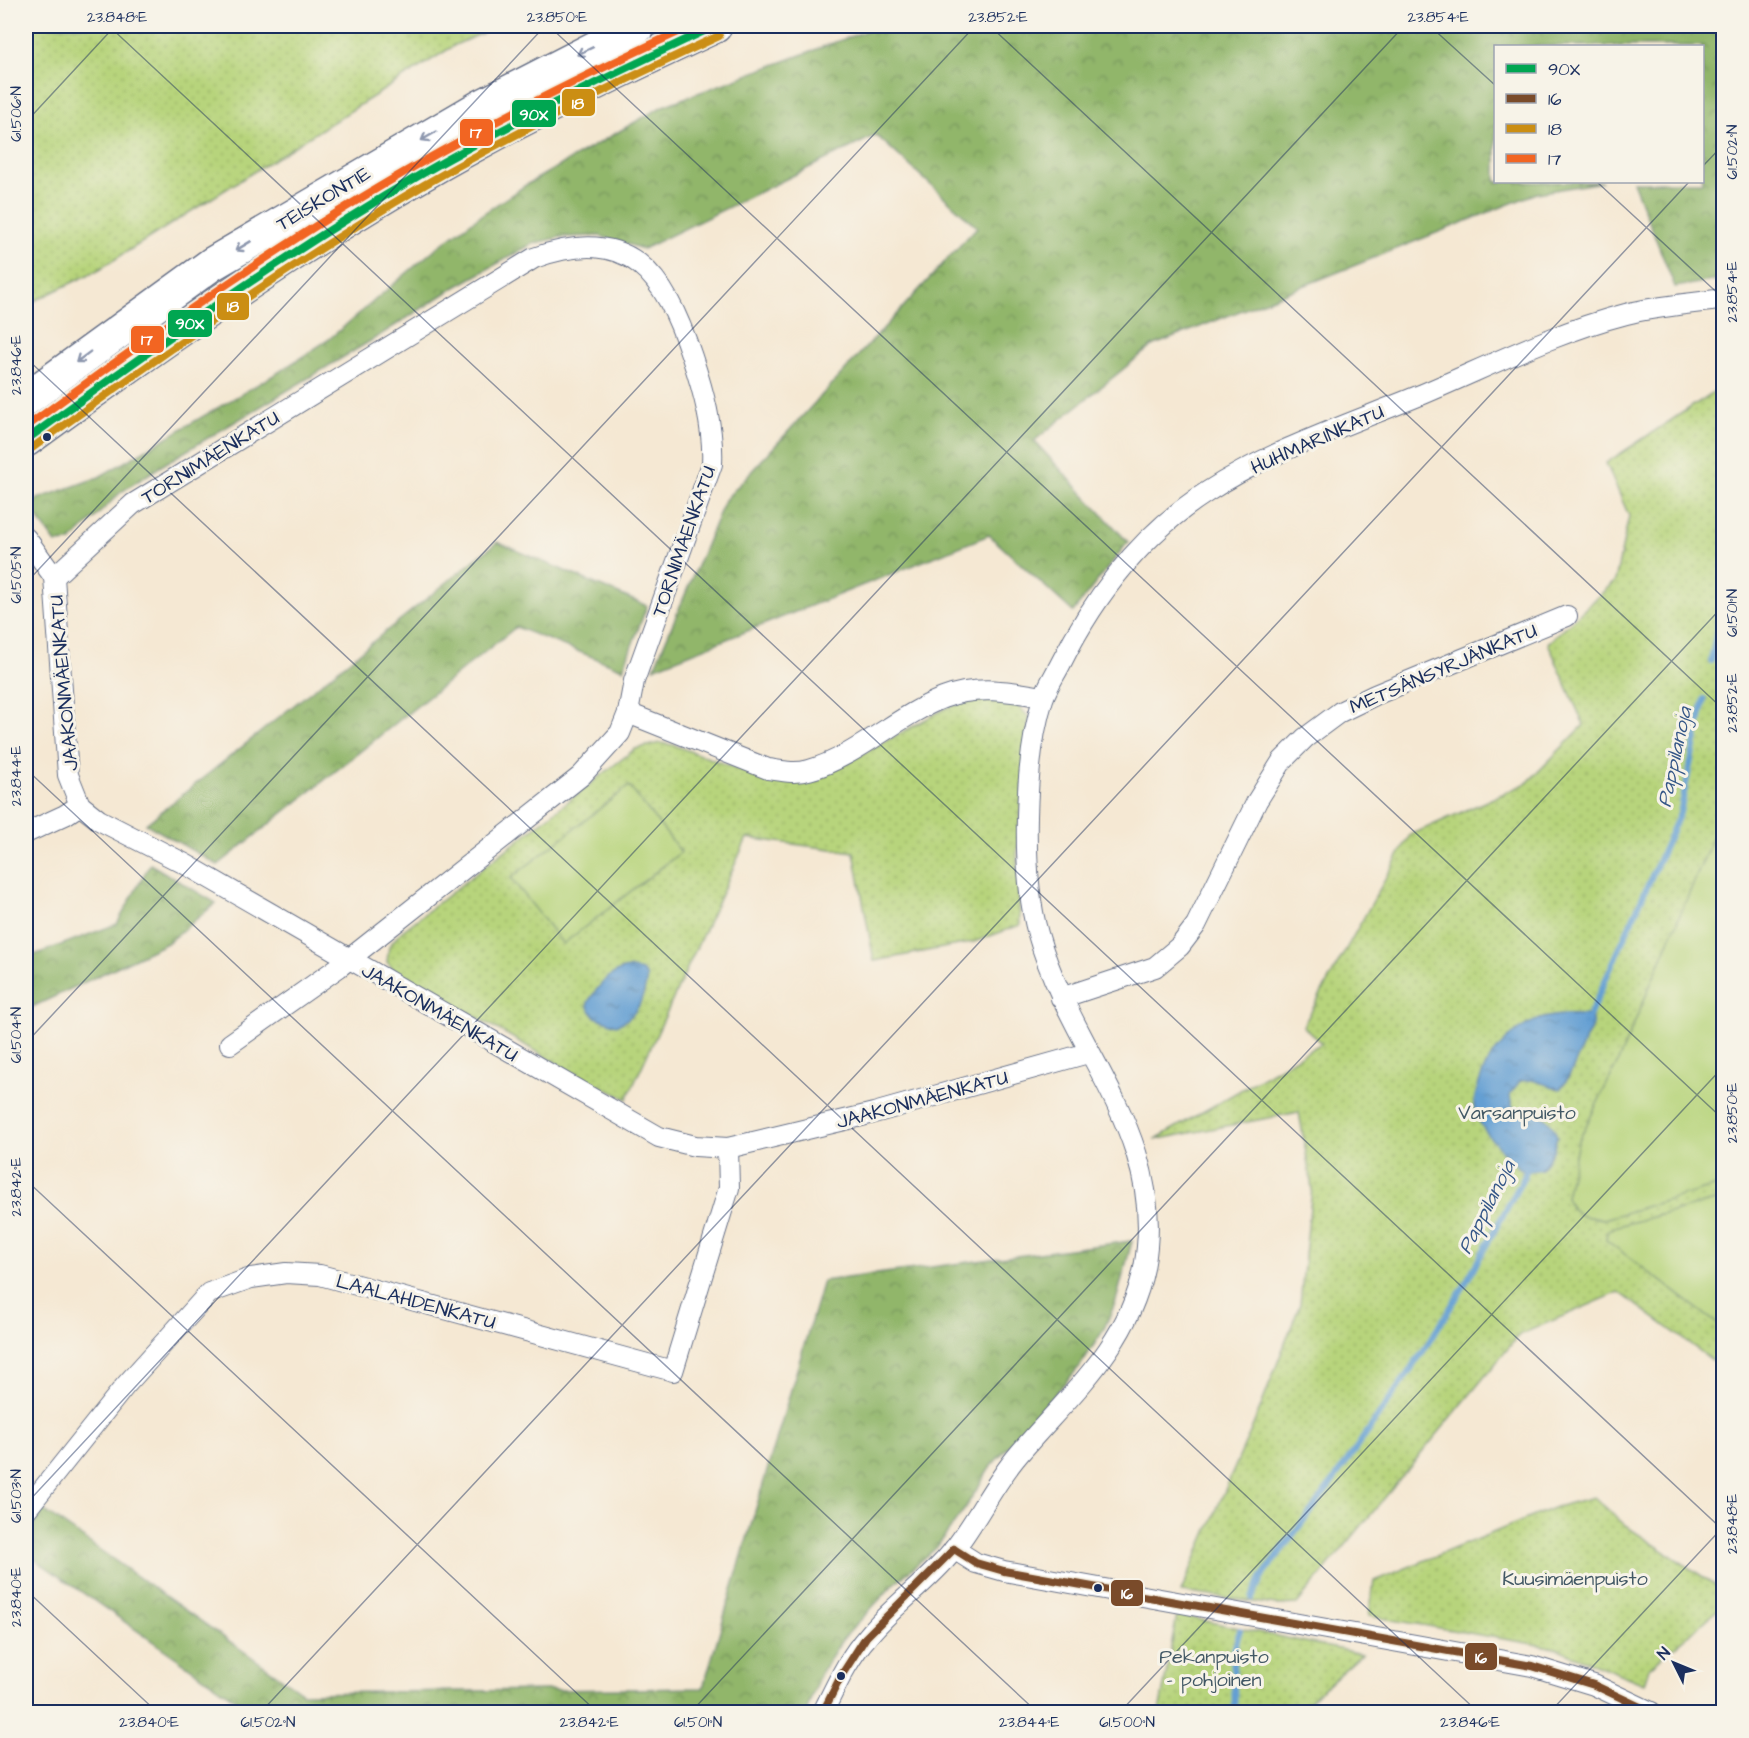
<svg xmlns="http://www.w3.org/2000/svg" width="1749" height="1738" font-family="'Architects Daughter',sans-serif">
<defs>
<pattern id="grass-dots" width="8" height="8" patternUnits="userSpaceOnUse" patternTransform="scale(1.5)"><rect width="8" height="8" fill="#b7d47b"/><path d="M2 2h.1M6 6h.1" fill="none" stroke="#9db66d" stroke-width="1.8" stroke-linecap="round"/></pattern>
<pattern id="forest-crowns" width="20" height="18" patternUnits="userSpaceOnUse" patternTransform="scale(1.5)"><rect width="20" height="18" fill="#91b66b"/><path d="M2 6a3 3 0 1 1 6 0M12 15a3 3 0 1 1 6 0" fill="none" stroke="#76945b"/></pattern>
<pattern id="water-ripples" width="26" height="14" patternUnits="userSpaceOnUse" patternTransform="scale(1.5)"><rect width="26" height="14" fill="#639fd3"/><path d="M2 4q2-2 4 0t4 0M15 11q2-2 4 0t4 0" fill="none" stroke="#5182ae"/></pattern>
</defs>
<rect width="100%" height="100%" fill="#f7f3e8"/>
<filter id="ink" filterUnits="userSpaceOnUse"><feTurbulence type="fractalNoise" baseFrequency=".0167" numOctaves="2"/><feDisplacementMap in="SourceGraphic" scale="12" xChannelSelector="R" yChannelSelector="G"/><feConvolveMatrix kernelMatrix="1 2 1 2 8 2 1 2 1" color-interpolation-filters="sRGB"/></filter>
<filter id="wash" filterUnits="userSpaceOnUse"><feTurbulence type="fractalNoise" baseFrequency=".008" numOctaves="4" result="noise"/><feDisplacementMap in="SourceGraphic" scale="24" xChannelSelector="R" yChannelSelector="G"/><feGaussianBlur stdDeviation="1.35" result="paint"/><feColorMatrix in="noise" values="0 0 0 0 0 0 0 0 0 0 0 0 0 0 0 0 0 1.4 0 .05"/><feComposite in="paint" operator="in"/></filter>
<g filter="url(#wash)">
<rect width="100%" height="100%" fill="#f5e8d3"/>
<g fill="url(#grass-dots)" stroke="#69826c" stroke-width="1.5">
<path d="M26 26H499L455 45 98 270 26 305Z"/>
<path d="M1723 386V1368L1619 1292 1519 1335 1297 1604 1276 1605 1181 1592 1260 1409 1300 1304 1312 1188 1299 1112 1154 1140 1322 1043 1303 1026 1410 835 1527 783 1584 725 1548 643 1615 581 1629 516 1606 463Z"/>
<path d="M995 699 1016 704 1029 717 1017 855 1020 925 974 942 874 961 854 852 747 838 627 1099 576 1074 394 970 387 962 389 946 401 932 635 749 660 743 673 745 761 777 782 780 854 759 946 708 961 703Z"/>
<path d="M1594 1497 1626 1526 1723 1590V1606L1649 1668 1644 1684 1556 1648 1369 1616 1374 1581 1556 1507Z"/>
<path d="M1177 1615 1362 1654 1297 1712H1159Z"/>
</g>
<g fill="url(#forest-crowns)" stroke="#567264" stroke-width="1.5">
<path d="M879 26H1723V279L1675 287 1633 182H1702V46H1496V182H1602L1537 193 1152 346 1034 441 1128 542 1073 612 989 535 654 668 725 500 977 227 876 135 643 249 600 236 561 237 532 244 452 289 377 337 161 466 121 492 70 542 56 543 32 511 31 506 38 499 99 477 279 372 328 340 435 249 481 215 526 185 663 106Z"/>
<path d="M497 542 647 606 623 669 516 627 218 865 146 824Z"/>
<path d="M150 864 216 903 167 943 26 1010V958L117 924Z"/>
<path d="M1132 1241 1116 1301 1103 1331 1080 1366 991 1466 964 1510 936 1548 892 1586 842 1640 820 1674 806 1712H254L26 1553V1538L43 1510 303 1693 703 1688 823 1281Z"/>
</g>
<g fill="#b7d47b" stroke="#69826c" stroke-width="1.5">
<path d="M629 786 681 852 563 944 511 878Z"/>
<path d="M1723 836V1184L1604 1219 1582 1216 1571 1208 1566 1197 1578 1142 1617 1064 1713 837Z"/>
<path d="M1723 1199H1724L1723 1328 1606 1240 1607 1232 1614 1227Z"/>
</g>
<g fill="url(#water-ripples)" stroke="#3f6798" stroke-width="1.5">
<path d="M629 968 642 971 647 977C644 997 638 1018 616 1025L595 1017 588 1007V1002C598 987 610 970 629 968Z"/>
<path d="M1591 1015 1593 1026C1581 1043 1574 1074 1560 1089L1532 1080 1520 1081 1510 1094C1511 1131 1543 1095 1557 1136L1553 1151 1542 1169 1524 1172C1509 1159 1476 1127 1474 1107 1473 1099 1478 1087 1480 1080 1490 1049 1520 1021 1553 1016 1565 1014 1579 1015 1591 1015Z"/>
</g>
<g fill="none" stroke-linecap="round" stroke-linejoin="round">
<g stroke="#639fd3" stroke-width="6">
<path d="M1711 661 1724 593"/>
<path d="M1587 1021 1680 813 1704 699"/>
<path d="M1252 1598 1261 1578 1334 1480 1422 1353 1464 1286 1524 1177 1528 1165"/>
<path d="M1235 1712 1233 1653 1240 1630"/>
</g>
</g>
</g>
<g filter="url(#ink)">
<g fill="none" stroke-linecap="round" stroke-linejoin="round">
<defs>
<g id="street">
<path d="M26 538 54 577 68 775 80 805 99 820 185 864 659 1137 695 1146 728 1148 874 1113 1088 1053"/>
<path d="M54 577 133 504 534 258C630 224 664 273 692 357 703 390 714 428 712 464L634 681 628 713 620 733 581 776 339 967 230 1044"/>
<path d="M628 713 768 769C782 771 795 774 809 770 856 757 897 716 943 698 976 685 1010 691 1043 697"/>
<path d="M26 833 65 815 80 805"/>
<path d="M1061 998 1155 967 1180 946 1196 925 1257 801 1282 761 1305 738 1340 712 1375 695 1567 616"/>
<path d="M26 1510 125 1386 209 1293 251 1278 286 1273 320 1275 673 1371 729 1188 728 1148"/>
<path d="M954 1549 976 1563 1004 1571 1532 1666 1594 1685 1651 1712"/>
<path d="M823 1712C836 1686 848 1658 868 1636 893 1605 927 1583 952 1552 977 1521 993 1484 1019 1454 1069 1395 1128 1347 1144 1268 1169 1137 1071 1052 1038 934 1021 874 1024 759 1043 699 1047 687 1055 675 1061 663 1095 595 1142 534 1207 492 1273 449 1350 424 1423 394 1489 366 1556 332 1626 314 1657 306 1691 304 1724 299"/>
</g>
<g id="highway">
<path d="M26 399 212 264 480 107 638 26"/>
<path d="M26 440C171 334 321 228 480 142 557 100 636 63 715 26"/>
</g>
</defs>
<use href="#street" stroke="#677087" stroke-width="22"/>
<use href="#highway" stroke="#677087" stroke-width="36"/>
<use href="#street" stroke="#fff" stroke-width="20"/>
<use href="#highway" stroke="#fff" stroke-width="33"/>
<defs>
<path id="bus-1" d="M26 440C154 347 283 255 420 175 516 120 615 73 715 26"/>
<g id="bus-2">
<path d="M954 1549 976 1563 1004 1571 1532 1666 1594 1685 1651 1712"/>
<path d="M823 1712 841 1676 866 1637 954 1549"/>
</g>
<path id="bus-3" d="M32 448C160 356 288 265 424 185 519 130 619 82 719 36"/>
<path id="bus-4" d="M26 427C152 335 280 243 417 165 506 114 598 69 691 26"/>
</defs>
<use href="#bus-1" stroke="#f7f3e8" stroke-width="12"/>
<use href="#bus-2" stroke="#f7f3e8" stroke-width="12"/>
<use href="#bus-3" stroke="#f7f3e8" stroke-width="12"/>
<use href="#bus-4" stroke="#f7f3e8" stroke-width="12"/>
<use href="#bus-1" stroke="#00a651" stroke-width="8"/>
<use href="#bus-2" stroke="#7a4b2a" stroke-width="8"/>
<use href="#bus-3" stroke="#cb8e13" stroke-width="8"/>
<use href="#bus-4" stroke="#f26522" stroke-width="8"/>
</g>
<defs><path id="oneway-shaft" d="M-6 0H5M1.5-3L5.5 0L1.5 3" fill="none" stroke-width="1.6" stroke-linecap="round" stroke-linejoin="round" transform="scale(1.5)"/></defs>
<g stroke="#8d97ae">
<use href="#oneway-shaft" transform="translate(585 51) rotate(154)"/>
<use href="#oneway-shaft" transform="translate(429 136) rotate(150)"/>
<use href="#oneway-shaft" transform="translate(243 246) rotate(149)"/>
<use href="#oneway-shaft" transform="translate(83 357) rotate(143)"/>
</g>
</g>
<path fill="none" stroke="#1b2f5e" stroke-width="1.5" stroke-opacity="0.45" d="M109 26 1724 1531M549 26 1724 1120M990 26 1724 710M1430 26 1496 86M26 122 115 26M1702 167 1724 144M1597 182 1724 299M26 358 1478 1712M26 583 545 26M26 769 1037 1712M26 1043 975 26M26 1180 597 1712M26 1504 1404 26M26 1590 157 1712M261 1712 1689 182M691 1712 1724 605M1120 1712 1724 1066M1550 1712 1724 1526"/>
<g fill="#1b2f5e" stroke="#f7f3e8" stroke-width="2">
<circle cx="47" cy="437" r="5"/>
<circle cx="1098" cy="1588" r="5"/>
<circle cx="841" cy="1676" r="5"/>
</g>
<g text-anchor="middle" stroke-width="6" stroke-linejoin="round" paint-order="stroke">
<g font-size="20" fill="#1b2f5e" stroke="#f7f3e8">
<text transform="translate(323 198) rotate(-31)" y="7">TEISKONTIE</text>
<text transform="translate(1317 439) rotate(-24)" y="7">HUHMARINKATU</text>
<text transform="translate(210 457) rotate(-32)" y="7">TORNIMÄENKATU</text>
<text transform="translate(683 541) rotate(-71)" y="7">TORNIMÄENKATU</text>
<text transform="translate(1443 668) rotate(-23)" y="7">METSÄNSYRJÄNKATU</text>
<text transform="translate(63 683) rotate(-95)" y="7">JAAKONMÄENKATU</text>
<text transform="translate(440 1012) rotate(30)" y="7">JAAKONMÄENKATU</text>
<text transform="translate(922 1099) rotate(-15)" y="7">JAAKONMÄENKATU</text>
<text transform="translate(416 1301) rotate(15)" y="7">LAALAHDENKATU</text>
</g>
<g font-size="20" fill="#425865" stroke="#f7f3e8">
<text x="1517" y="1119">Varsanpuisto</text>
<text x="1575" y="1585">Kuusimäenpuisto</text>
<text x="1214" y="1663">Pekanpuisto<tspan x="1214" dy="23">- pohjoinen</tspan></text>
</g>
<g font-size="21" font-style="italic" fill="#345687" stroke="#f7f3e8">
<text transform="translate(1674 757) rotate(-78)" y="7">Pappilanoja</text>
<text transform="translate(1486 1207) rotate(-63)" y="7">Pappilanoja</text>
</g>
</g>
<g stroke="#f7f3e8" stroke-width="2">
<rect x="561" y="88" width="35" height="29" rx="6" fill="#cb8e13"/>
<rect x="511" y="99" width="46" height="29" rx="6" fill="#00a651"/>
<rect x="459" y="118" width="35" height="29" rx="6" fill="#f26522"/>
<rect x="216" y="292" width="34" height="29" rx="6" fill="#cb8e13"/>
<rect x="167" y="309" width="46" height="29" rx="6" fill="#00a651"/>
<rect x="130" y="325" width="35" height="29" rx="6" fill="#f26522"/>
<rect x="1110" y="1579" width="34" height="28" rx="6" fill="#7a4b2a"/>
<rect x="1464" y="1642" width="34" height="29" rx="6" fill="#7a4b2a"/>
</g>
<g font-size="16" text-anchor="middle" font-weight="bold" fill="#fff">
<text x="578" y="109">18</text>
<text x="534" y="120">90X</text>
<text x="476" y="138">17</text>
<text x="233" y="312">18</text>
<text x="190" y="329">90X</text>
<text x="147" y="345">17</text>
<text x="1127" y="1599">16</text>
<text x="1481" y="1663">16</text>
</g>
<rect width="1749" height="1738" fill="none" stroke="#f7f3e8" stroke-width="66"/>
<rect x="1494" y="45" width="210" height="138" fill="#f7f3e8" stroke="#9fa5b1" stroke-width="1.5"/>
<rect x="1506" y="64" width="30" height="9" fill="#00a651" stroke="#9fa5b1" stroke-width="1.5"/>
<text x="1548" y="75" font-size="18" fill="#1b2f5e">90X</text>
<rect x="1506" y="94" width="30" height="9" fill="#7a4b2a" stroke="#9fa5b1" stroke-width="1.5"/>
<text x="1548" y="105" font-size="18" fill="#1b2f5e">16</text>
<rect x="1506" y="124" width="30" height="9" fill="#cb8e13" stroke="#9fa5b1" stroke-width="1.5"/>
<text x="1548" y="135" font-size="18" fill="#1b2f5e">18</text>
<rect x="1506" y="154" width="30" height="9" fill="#f26522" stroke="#9fa5b1" stroke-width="1.5"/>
<text x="1548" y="165" font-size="18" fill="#1b2f5e">17</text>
<g transform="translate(1674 1663) rotate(313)" stroke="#f7f3e8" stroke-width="4.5" paint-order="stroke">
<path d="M0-4.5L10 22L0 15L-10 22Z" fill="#1b2f5e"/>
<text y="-9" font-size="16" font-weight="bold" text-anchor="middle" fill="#1b2f5e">N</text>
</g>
<rect x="33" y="33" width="1683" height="1672" fill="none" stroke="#1b2f5e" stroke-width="2"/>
<g font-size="15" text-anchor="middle" fill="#1b2f5e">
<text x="117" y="22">23.848°E</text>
<text x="557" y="22">23.850°E</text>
<text x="998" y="22">23.852°E</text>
<text x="1438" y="22">23.854°E</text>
<text transform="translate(16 114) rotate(-90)" y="5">61.506°N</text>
<text transform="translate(1732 152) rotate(-90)" y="5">61.502°N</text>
<text transform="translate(1732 292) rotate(-90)" y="5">23.854°E</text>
<text transform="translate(16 365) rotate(-90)" y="5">23.846°E</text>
<text transform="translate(16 575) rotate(-90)" y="5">61.505°N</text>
<text transform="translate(1732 613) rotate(-90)" y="5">61.501°N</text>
<text transform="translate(1732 703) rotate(-90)" y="5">23.852°E</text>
<text transform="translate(16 776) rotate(-90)" y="5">23.844°E</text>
<text transform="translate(16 1035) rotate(-90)" y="5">61.504°N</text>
<text transform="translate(1732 1113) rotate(-90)" y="5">23.850°E</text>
<text transform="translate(16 1187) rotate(-90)" y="5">23.842°E</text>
<text transform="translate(16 1496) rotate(-90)" y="5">61.503°N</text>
<text transform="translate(1732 1524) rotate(-90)" y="5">23.848°E</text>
<text transform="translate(16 1597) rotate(-90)" y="5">23.840°E</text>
<text x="149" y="1727">23.840°E</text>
<text x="268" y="1727">61.502°N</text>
<text x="589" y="1727">23.842°E</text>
<text x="698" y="1727">61.501°N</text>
<text x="1029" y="1727">23.844°E</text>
<text x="1127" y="1727">61.500°N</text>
<text x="1470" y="1727">23.846°E</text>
</g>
</svg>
